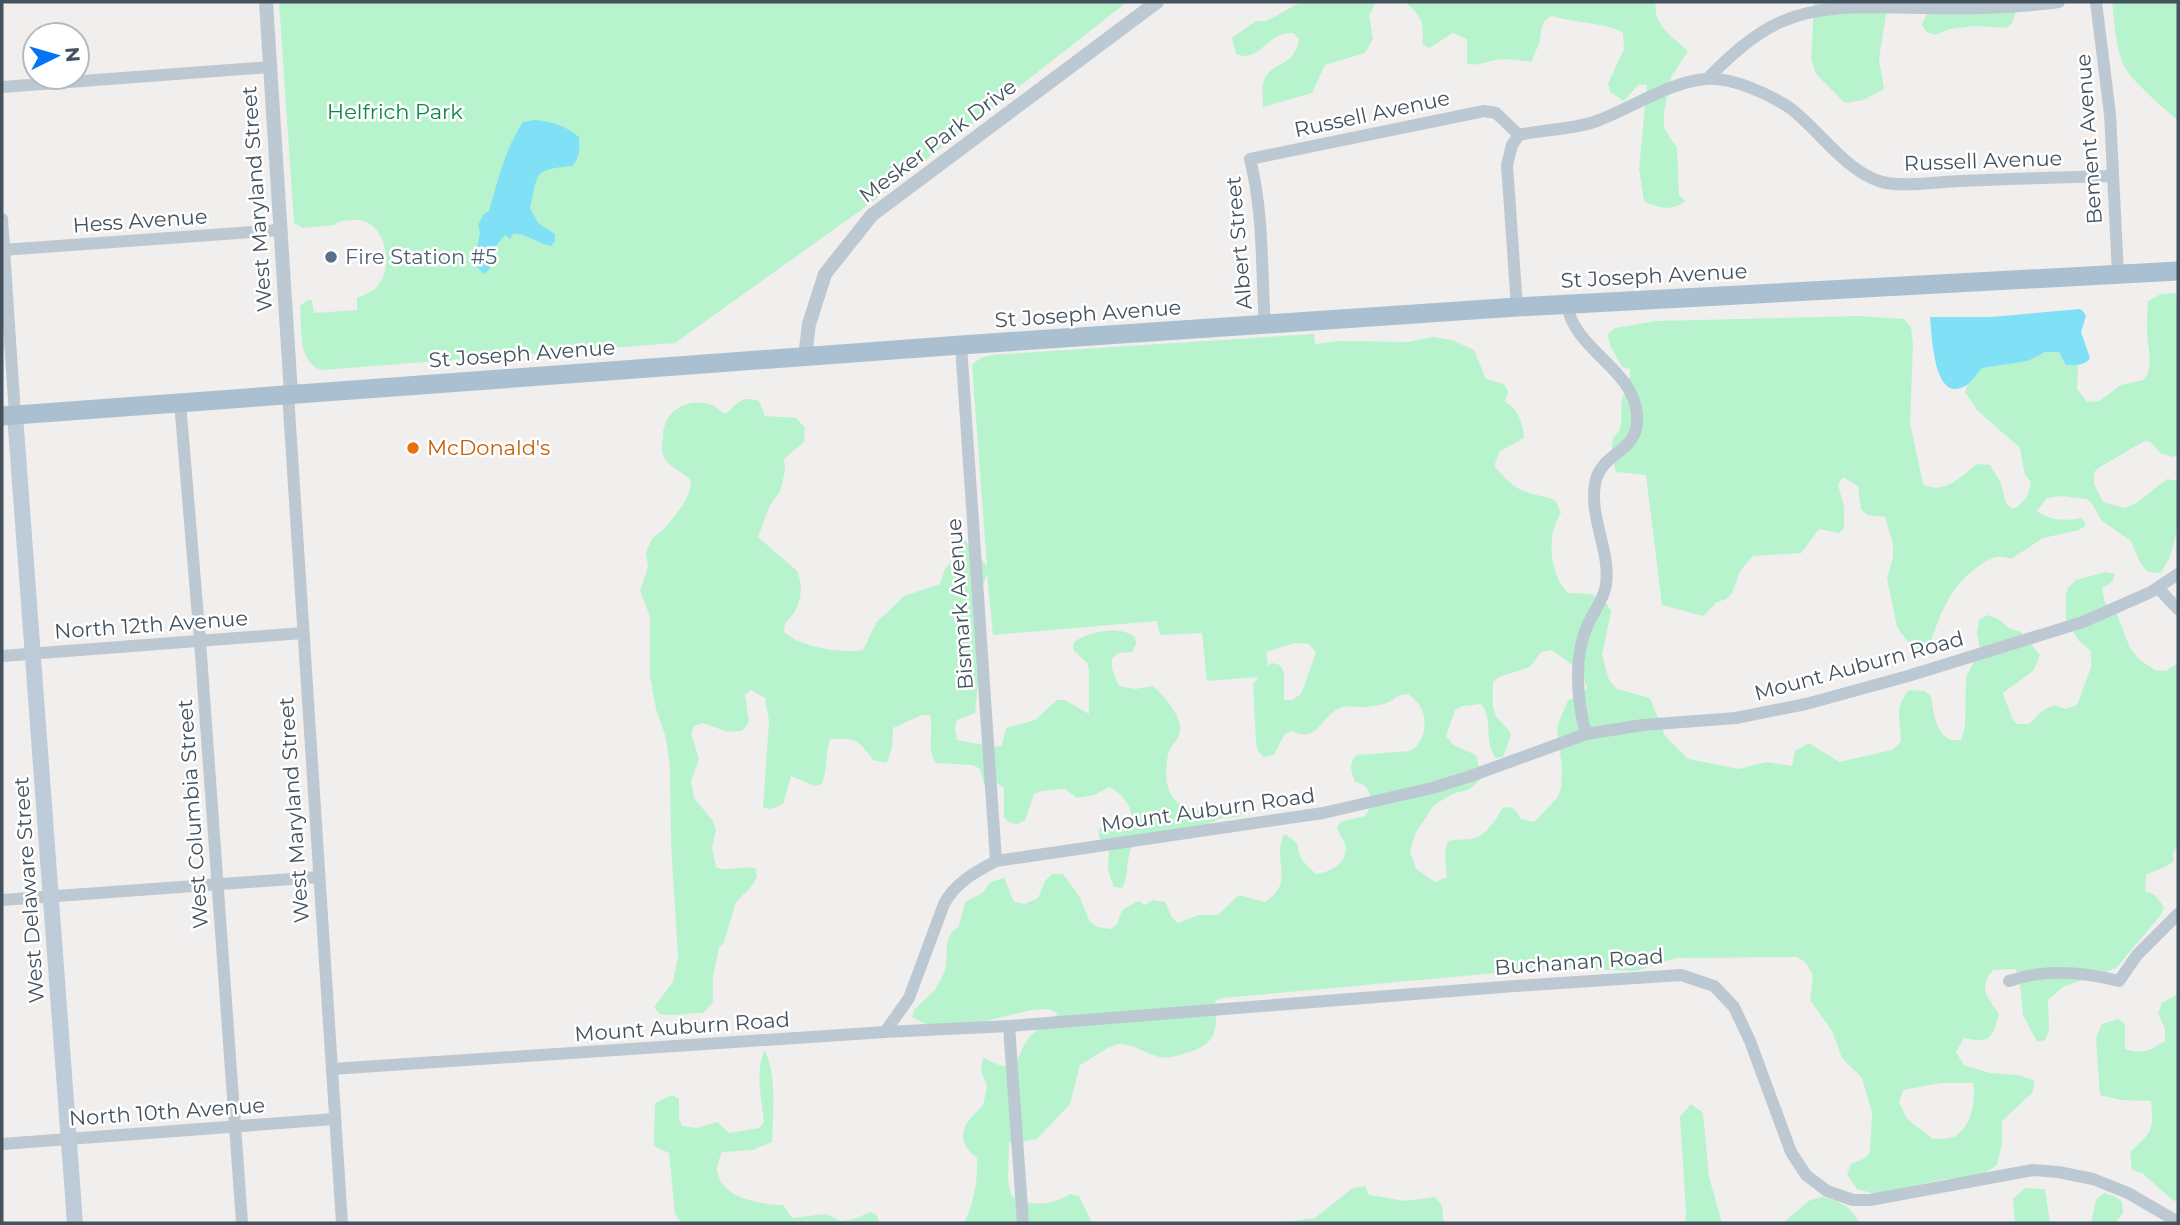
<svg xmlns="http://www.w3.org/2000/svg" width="2180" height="1225" font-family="Montserrat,sans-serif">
<rect width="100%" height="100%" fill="#f1eeee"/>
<g fill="#b7f4cd" fill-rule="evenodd">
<path d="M279 2H1127L868 205 675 343 322 370C297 364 302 327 300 306L308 300H312L314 313 357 310V298C363 295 372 292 377 287 394 269 387 225 360 220 353 219 344 221 337 222L335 225 303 228 294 223Z"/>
<path d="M1301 2H1376L1369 16 1373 39 1365 53 1325 65 1312 93 1263 107C1263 98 1261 86 1265 78 1273 62 1294 67 1299 40L1294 33C1266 31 1261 64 1236 54L1232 38 1256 21H1265L1274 17Z"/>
<path d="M1405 2H1656C1652 24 1673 37 1688 51L1671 77 1664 112V128L1677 148 1679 195 1685 201C1672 212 1657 208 1644 201L1639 169 1647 85 1639 84 1624 101 1610 92 1608 84 1624 49 1623 33C1606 22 1573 23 1552 16 1540 21 1542 29 1540 40 1538 47 1534 55 1531 62 1519 60 1508 58 1496 60 1485 62 1477 66 1467 64V39L1453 33 1429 48 1422 44C1425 22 1421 16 1405 2Z"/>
<path d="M1814 2H1888L1879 59 1884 89 1863 100 1845 103 1816 74 1811 59Z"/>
<path d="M1947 2H2019L2012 23 2006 28 1974 26 1950 29 1935 35 1927 32 1922 26C1925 11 1935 9 1947 2Z"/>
<path d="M2112 2H2178V120C2165 110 2136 84 2127 71 2115 51 2115 24 2112 2Z"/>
<path d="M2175 293 2178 302V454L2172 457 2160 453 2153 444 2146 440 2100 467 2094 472V484L2103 502 2125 508 2138 502 2167 479 2178 481C2178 512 2180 549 2160 573L2148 572 2141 564 2131 541 2101 520 2093 505 2087 499 2062 496 2047 498 2037 511C2049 521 2067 521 2082 518L2086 525 2079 530 2043 538 2011 559C1999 554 1991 558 1980 565 1948 587 1941 614 1928 649L1921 651 1913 649 1897 627 1887 578 1893 558V544L1885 517 1868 515 1861 510 1858 486 1843 477 1838 485 1844 506V528L1839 533 1819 529 1801 553 1753 556 1740 571 1732 593 1726 599 1717 602 1703 616 1662 605 1646 475 1616 472 1611 455 1613 438C1626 426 1619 416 1622 401 1625 389 1631 381 1630 369L1622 367 1610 345 1608 334 1615 328 1656 321 1858 316 1904 319 1911 327 1913 345 1910 423 1923 484C1944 496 1961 476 1977 464L1990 465 2001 483 2006 503 2013 509C2025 502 2029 496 2031 482L2025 475 2020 448 1977 410 1965 392 1968 384 1981 368 2028 361 2045 352H2059L2066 365H2078L2077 389 2087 402 2099 401 2121 385 2144 380C2155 366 2147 347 2147 330 2147 320 2147 310 2148 301L2161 294Z"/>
<path d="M1314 334 1315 344 1338 341 1407 342 1433 337 1452 340 1474 350 1486 379 1504 384 1508 391 1505 402C1519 409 1523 424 1524 438L1500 451 1494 466C1502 475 1510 484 1521 490 1531 495 1544 496 1555 500L1561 513C1546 535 1549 574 1568 593L1591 594 1607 604 1611 612 1602 655 1609 680 1617 689 1650 698 1665 736 1688 759 1739 769 1766 762 1792 766 1795 751 1809 743 1839 762 1892 750 1901 742C1901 720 1893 709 1909 690L1924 691 1931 696C1934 714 1936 744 1961 740L1965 726 1966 677 1980 650 1977 632 1979 620 1988 615 1998 619 2009 628 2021 632 2040 655 2034 670 2003 693 2012 718 2017 724H2029L2042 711 2054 705 2065 709 2077 705 2091 667V651L2078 640 2066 619V595L2068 588 2076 580 2106 572 2115 574 2112 582 2102 588 2105 603 2117 614 2130 648 2140 660 2155 670 2166 671 2178 663V844L2173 854 2174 861C2166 868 2156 870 2146 875L2145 891 2155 895 2164 907 2161 915 2116 968 2063 987 2048 1000 2049 1031 2045 1040 2037 1042 2023 1015 2019 975 2015 969 1993 970C1978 988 1987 997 1999 1014 1992 1038 1991 1044 1964 1038L1956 1052 1964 1065 1990 1073 2019 1075 2035 1081 2032 1093 2002 1121V1144L1997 1165 1979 1177 1945 1179 1875 1194 1857 1189 1847 1174 1851 1164 1865 1158 1870 1152 1872 1112 1862 1078 1842 1058 1832 1031 1810 1000 1813 975 1805 962 1797 957 1676 958 1636 971 1551 968 1223 998 1215 1001C1218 1033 1216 1045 1183 1054 1173 1057 1166 1059 1156 1056 1144 1052 1132 1044 1119 1044 1109 1045 1090 1060 1080 1065L1070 1104 1037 1139 1009 1143 1008 1181 1011 1195C1028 1208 1053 1205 1070 1194L1079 1196 1092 1223H964C974 1202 978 1182 977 1158 952 1139 964 1122 983 1106L987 1085 981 1072 983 1057C994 1063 1004 1070 1016 1064 1021 1050 1025 1040 1036 1031 1044 1024 1052 1022 1058 1013L1049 1009 1032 1010 973 1024 927 1025 912 1017 914 1010 935 990 943 975 946 967 947 943 951 933 959 926 965 902 984 892 990 882 1004 878 1014 902 1025 904 1038 898 1045 881 1052 874H1063L1079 896 1090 922 1097 927 1111 929 1117 924 1122 910 1138 901 1145 905 1153 900 1165 902 1172 918 1178 923 1199 915H1218L1239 895 1264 902C1297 883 1271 861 1284 834 1305 845 1294 848 1303 861 1307 866 1312 870 1316 874 1331 872 1349 862 1345 844 1343 839 1339 833 1337 829L1340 822 1365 816 1372 805C1370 792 1369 785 1355 782 1351 771 1348 764 1357 755L1410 751C1425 742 1429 722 1420 706 1418 702 1412 697 1408 694 1394 695 1399 697 1389 702 1383 705 1373 706 1367 707 1358 708 1348 704 1340 708 1318 718 1320 743 1291 731L1284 735 1274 755 1264 757 1258 751 1256 744 1253 684 1259 677 1207 681 1202 633 1160 635 1157 621 993 635 987 574 979 596 980 663 975 713 957 720 955 727 957 740 995 747 1002 745 1006 728 1035 720 1057 700H1065L1089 714V670L1087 663 1073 650 1074 642C1089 631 1120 625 1135 637L1136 644 1132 652 1119 653 1112 658V669L1119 686 1135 689 1153 686C1164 696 1177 710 1180 726 1182 739 1170 744 1168 755 1157 817 1199 811 1244 812L1238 817 1221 818 1172 841 1132 847C1125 860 1130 876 1122 888L1114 887 1108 870 1109 851 1099 837V829L1108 825 1126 829C1141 816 1123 793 1109 787L1094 795 1077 798 1065 789 1042 791 1034 794 1025 820 1017 824 1010 823 1004 817V788L997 783 984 784 980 769 973 765 936 763C926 748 934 733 930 715H922L893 728 892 747 887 763 873 760C856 737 857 739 830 739 825 754 828 769 822 784L815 786 791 776 783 804 771 809 763 808 769 721 765 698 751 690 745 695 749 722 742 731 728 732 703 723 694 726 691 734 699 759 691 781 694 798 713 821 716 830 712 847 716 867C729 873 742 864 756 869L757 877 752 886 736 902 724 942 719 948 713 976V1002L703 1013C688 1013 674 1017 660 1014L654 1007 673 982 678 957 671 842 670 768 666 738 656 709 650 676V616L640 591 648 567 646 552 652 539 666 527 683 505 689 493 691 481C684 471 668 468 663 455 661 450 663 440 663 434 665 409 689 397 712 405 716 407 721 412 726 414 736 403 743 395 759 401L765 416 796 418 805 428 804 442 784 459 785 471 780 492 770 505 758 537 797 571C805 589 800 611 785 623L784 632C800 647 842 654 863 650L876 623 904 596 940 584 945 569 958 555 964 539 987 566 972 365C978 359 983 357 991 355ZM1294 643 1309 644 1316 653 1301 694 1292 700H1284V673L1280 665 1272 663 1268 666 1266 652ZM1552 650C1565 660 1585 672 1587 689L1577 697 1568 700 1557 727 1562 767 1561 788 1558 797 1534 822 1521 819 1517 812 1511 807 1503 808C1495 820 1486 837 1471 839 1462 840 1457 839 1448 841L1445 853 1447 877 1435 882 1416 869 1410 851 1415 834 1434 805 1452 794 1470 789 1482 778 1476 755 1453 745 1446 736 1455 710 1463 706 1481 704C1494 719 1483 743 1496 758L1503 757 1511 735C1508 728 1505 726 1500 721 1490 711 1493 695 1493 682L1499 677 1530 667 1541 652ZM1941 1083H1973C1976 1100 1972 1125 1956 1136 1950 1139 1940 1139 1933 1139L1907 1119 1899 1102 1903 1090Z"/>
<path d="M2178 994V1200L2174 1201 2142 1173 2132 1170 2130 1152C2152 1131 2154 1132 2151 1101L2121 1100 2100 1095 2096 1038 2102 1024 2118 1019 2125 1024V1049C2142 1055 2151 1050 2165 1041V1029L2158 1013 2162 1003Z"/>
<path d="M765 1050C777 1078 773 1111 772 1142L753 1150 722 1152C720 1157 717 1164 717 1169 720 1199 760 1204 783 1205L792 1218 825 1214 842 1221 857 1218 870 1212 877 1215 879 1223H681L675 1214 669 1153 654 1146 655 1103 672 1095 679 1099V1118L682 1126 697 1128 717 1122 729 1133 759 1128 764 1122C762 1099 754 1071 765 1050Z"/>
<path d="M1691 1104 1703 1113 1709 1177 1722 1223H1685L1686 1212 1680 1117Z"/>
<path d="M1365 1186 1369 1195 1405 1201 1435 1197 1442 1206 1444 1223H1276L1315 1218 1353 1188Z"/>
<path d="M2025 1188 2045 1189 2050 1223H2015L2013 1199Z"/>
<path d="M2104 1193 2116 1197 2122 1202 2123 1213 2115 1223H2091L2096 1200Z"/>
<path d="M1822 1197C1839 1201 1850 1206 1859 1222L1857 1223H1783L1810 1200Z"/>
</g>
<g fill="#7fe0f6">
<path d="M535 120C552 122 565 125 579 137 580 149 580 157 572 166 532 170 539 172 530 208L538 223 555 234V241L551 246C537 244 526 232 513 234L510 239 505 235C500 241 496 245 493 252 489 262 494 268 484 274L474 264 480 233 478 225 483 215 489 211C498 180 505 149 523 122Z"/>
<path d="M2080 309 2083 311 2086 316 2081 332 2090 358C2085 366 2075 365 2066 365L2059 352H2045L2028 361 1982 368C1977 373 1972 381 1967 385 1933 407 1932 333 1930 317H1991Z"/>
</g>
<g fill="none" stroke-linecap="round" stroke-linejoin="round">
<g stroke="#bdc9d2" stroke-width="12">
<path d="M2096 2 2110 114 2118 274"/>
<path d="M1707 79C1729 57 1754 33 1783 21 1827 2 1880 8 1926 8 1970 9 2015 8 2059 2"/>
<path d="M2 87 270 67"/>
<path d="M1519 135C1545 129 1572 130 1597 121 1632 108 1669 82 1706 79 1732 77 1769 94 1790 108 1819 130 1845 170 1879 181 1898 188 1938 182 1959 181 2010 179 2061 177 2113 176"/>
<path d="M2 219 15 415"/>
<path d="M2 250 280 230"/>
<path d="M1567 304C1573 350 1634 368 1637 415 1640 452 1604 451 1596 479 1587 515 1611 549 1606 585 1604 599 1594 611 1588 624 1573 656 1577 701 1586 734"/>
<path d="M1517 307 1507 165 1512 145 1519 135"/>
<path d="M1265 324C1261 269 1264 214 1250 159L1484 111 1496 113 1519 135"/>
<path d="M961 345 996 861"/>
<path d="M288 394 342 1223"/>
<path d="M180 402 200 641 242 1223"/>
<path d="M2158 588 2178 609"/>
<path d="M2 656 303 633"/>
<path d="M2 900 319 877"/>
<path d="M2009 981C2045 968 2083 972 2119 981L2137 955 2178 914"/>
<path d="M1009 1026 1023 1223"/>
<path d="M885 1032 1009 1026 1515 986 1681 975 1714 986 1734 1007 1750 1041 1791 1152 1806 1175 1827 1191 1853 1200H1870L2033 1170 2058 1172 2093 1179 2128 1193 2178 1222"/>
<path d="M332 1069 885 1032 909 998 944 904C955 883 975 872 996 861L1323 813 1432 788 1468 777 1586 734 1643 725 1736 718 1806 704 1908 676 2083 622 2151 592 2178 574"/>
<path d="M2 1144 334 1119"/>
</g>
<g stroke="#bdc9d2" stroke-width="14">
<path d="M266 2 291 394"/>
<path d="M805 357 809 324 825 274 872 215 1157 2"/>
</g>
<path stroke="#beccda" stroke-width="16" d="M15 415 75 1223"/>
<path stroke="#aabfd0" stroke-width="19" d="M2 416 961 345 1517 307 2178 271"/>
</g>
<circle fill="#5c6f8a" stroke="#fff" stroke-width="2.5" cx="331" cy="257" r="7"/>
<circle fill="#e8710a" stroke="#fff" stroke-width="2.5" cx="413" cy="448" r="7"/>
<g text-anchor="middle" stroke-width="5" stroke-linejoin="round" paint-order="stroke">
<g font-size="21" fill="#0c8846" stroke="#fff">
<text x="395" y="119">Helfrich Park</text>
</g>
<g font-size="21" fill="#44525e" stroke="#fff">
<text transform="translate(1372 114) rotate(-12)" y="7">Russell Avenue</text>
<text transform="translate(2089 139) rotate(-94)" y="7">Bement Avenue</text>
<text transform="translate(938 141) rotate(-37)" y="7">Mesker Park Drive</text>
<text transform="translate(1983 161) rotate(-2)" y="7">Russell Avenue</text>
<text transform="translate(257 199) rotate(-94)" y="7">West Maryland Street</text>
<text transform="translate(140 221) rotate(-4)" y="7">Hess Avenue</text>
<text transform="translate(1239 243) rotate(-95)" y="7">Albert Street</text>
<text transform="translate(1654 276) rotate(-3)" y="7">St Joseph Avenue</text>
<text transform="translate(1088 314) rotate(-4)" y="7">St Joseph Avenue</text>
<text transform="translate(522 354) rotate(-4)" y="7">St Joseph Avenue</text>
<text transform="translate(960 604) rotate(-94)" y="7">Bismark Avenue</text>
<text transform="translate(151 625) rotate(-4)" y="7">North 12th Avenue</text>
<text transform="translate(1859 666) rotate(-15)" y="7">Mount Auburn Road</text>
<text transform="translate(294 810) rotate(-94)" y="7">West Maryland Street</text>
<text transform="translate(1208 810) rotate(-8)" y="7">Mount Auburn Road</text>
<text transform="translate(193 814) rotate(-94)" y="7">West Columbia Street</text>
<text transform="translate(29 890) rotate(-94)" y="7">West Delaware Street</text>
<text transform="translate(1579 962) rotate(-4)" y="7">Buchanan Road</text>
<text transform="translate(682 1027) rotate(-4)" y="7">Mount Auburn Road</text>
<text transform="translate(167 1112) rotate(-4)" y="7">North 10th Avenue</text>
</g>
<g font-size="21" fill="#4e5e75" stroke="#fff" text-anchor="start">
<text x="345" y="264">Fire Station #5</text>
</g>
<g font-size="21" fill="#c56008" stroke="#fff" text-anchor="start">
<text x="427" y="455">McDonald's</text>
</g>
</g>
<rect width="2180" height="1225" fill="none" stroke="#44525e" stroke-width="7"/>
<g transform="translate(56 56) rotate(85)"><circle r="33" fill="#ffffff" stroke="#b4babf" stroke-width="2"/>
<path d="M0-5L12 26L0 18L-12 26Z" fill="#0474f4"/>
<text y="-10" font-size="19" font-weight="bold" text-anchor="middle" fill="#44525e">N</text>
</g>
</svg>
